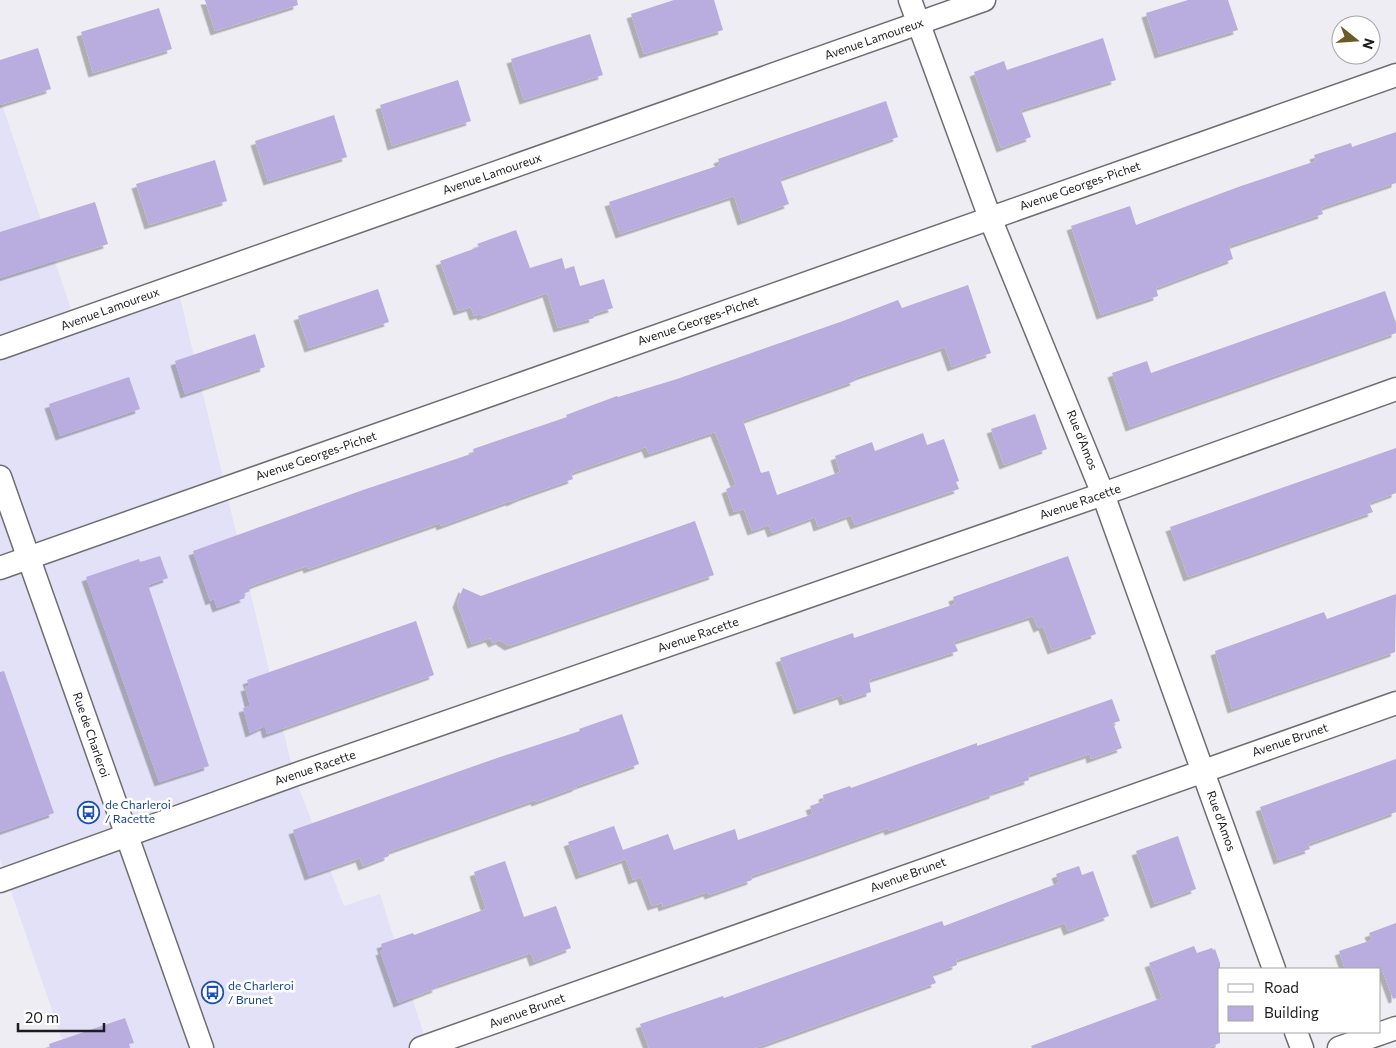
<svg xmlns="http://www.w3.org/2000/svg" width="1396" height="1048" font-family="Commissioner,sans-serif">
<defs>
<filter id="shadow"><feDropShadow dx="-4.5" dy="4.5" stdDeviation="0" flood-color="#0004"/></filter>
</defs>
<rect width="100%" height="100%" fill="#ededf3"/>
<path fill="#e3e1f7" d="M0 98 75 321 177 285 294 775 344 906 380 894 428 1048H65L0 859Z"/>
<g fill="#b9acde" filter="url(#shadow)">
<path d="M205 0H297L298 5 215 31Z"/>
<path d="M674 0H714L723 30 644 54 631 14Z"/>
<path d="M1188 0H1228L1238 30 1159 54 1146 13Z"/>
<path d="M159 8 172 49 93 73 81 32Z"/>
<path d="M590 34 603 75 524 100 511 59Z"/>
<path d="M1103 38 1116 80 1021 110 1031 137 1001 148 974 72 1004 61 1007 70Z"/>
<path d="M38 48 51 89 0 105V60Z"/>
<path d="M458 80 471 121 392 146 380 105Z"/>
<path d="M886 101 898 137 780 179 789 204 742 221 734 196 620 234 609 202 720 165 718 159Z"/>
<path d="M334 115 347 157 268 181 255 141Z"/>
<path d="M1396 132V183L1321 208 1323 214 1229 246 1233 259 1156 288 1158 296 1101 315 1071 226 1130 206 1136 225 1241 186 1316 161 1314 155 1351 143 1352 147Z"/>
<path d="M215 160 227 201 149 225 136 184Z"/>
<path d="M95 202 108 244 0 278V232Z"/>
<path d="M516 230 530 268 562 258 565 269 574 266 580 286 604 279 613 308 593 314 594 318 558 328 547 293 482 316 481 314 474 316 471 307 458 311 440 261 479 247 477 244Z"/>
<path d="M968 285 991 353 952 367 945 347 854 378 855 381 743 421 761 473 769 471 777 495 840 472 835 456 872 442 875 451 923 433 927 445 944 439 959 481 956 482 959 489 855 525 851 515 818 527 815 517 772 533 769 525 752 531 744 509 734 512 726 489 736 485 715 432 649 454 646 447 571 473 573 479 522 497 511 502 510 501 441 526 440 523 308 569 307 566 248 587 250 591 243 594 245 598 217 608 214 599 210 601 193 551 363 490 474 453 473 449 567 417 566 415 617 396 618 397 677 379 843 321 898 300 902 308Z"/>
<path d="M378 289 389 322 309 348 298 316Z"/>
<path d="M1385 291 1396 323V333L1130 427 1112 373 1147 361 1151 373Z"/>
<path d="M255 334 265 367 185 394 175 361Z"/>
<path d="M129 377 140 409 60 436 49 404Z"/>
<path d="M1035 414 1047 449 1004 465 991 429Z"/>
<path d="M1396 448V493L1369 503 1373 512 1188 577 1170 527Z"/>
<path d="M695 521 714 575 509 646 500 640 493 643 490 638 472 644 457 603 463 588 481 596Z"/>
<path d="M160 556 168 578 148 585 209 766 159 782 86 577 139 559 140 562Z"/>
<path d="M1068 556 1096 634 1052 650 1043 626 1038 628 1033 616 954 642 958 651 869 680 871 692 844 701 842 695 798 710 780 658 853 633 854 638 955 604 953 597Z"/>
<path d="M1396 594 1395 652 1232 709 1215 651 1324 612 1327 619Z"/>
<path d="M416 621 434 675 267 734 265 726 250 733 243 708 250 706 245 687 249 686 247 680Z"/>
<path d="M4 671 54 813 0 832V672Z"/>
<path d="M1112 699 1120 721 1113 723 1122 748 1091 759 1090 754 1028 775 1029 780 994 792V794L889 831 888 828 818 853 751 876 752 880 709 895 708 892 663 907 662 903 652 906 641 877 633 880 626 859 580 875 568 842 614 826 623 850 668 834 674 850 735 829 738 840 813 814 810 806 824 801 823 795 850 786 851 788 977 743V746Z"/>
<path d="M622 714 639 764 577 786V787L536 802 535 800 388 852 389 856 363 866 360 858 309 876 293 830 497 758 580 731 579 729Z"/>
<path d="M1396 759V812L1308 844 1310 849 1278 860 1260 807Z"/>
<path d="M1178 836 1196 889 1155 904 1136 851Z"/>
<path d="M505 861 524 917 556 906 571 948 534 962 531 953 436 986 437 988 398 1003 380 951 383 950 381 944 413 933 414 935 486 909 474 872Z"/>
<path d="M1079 866 1082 875 1093 871 1109 916 1068 931 1065 923 956 960 957 965 932 974 936 983 755 1048H649L640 1024 723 996 724 998 942 921 944 926 1059 883 1056 874Z"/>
<path d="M1396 923V998L1393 999 1382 969H1345L1339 951 1372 940 1369 933Z"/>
<path d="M1194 946 1197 953 1212 948 1213 950 1215 949 1220 963V1043L1207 1048H1032L1031 1046 1162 998 1149 963Z"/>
<path d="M125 1018 134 1043 129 1044 130 1048H50L49 1044Z"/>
</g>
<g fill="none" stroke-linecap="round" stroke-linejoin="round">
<defs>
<g id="street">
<path d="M910 0 990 218 1103 494 1274 969"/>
<path d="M0 348 984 0"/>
<path d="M0 477 202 1048"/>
<path d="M0 568 1396 75"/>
<path d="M0 881 294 775 1103 494 1396 389"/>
<path d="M1296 1032 1302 1048"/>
<path d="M421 1048 1396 703"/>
<path d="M1339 1048 1396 1028"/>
</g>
</defs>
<use href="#street" stroke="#6e6e72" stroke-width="25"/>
<use href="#street" stroke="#fff" stroke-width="22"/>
</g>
<defs>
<symbol id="bus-ring" viewBox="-11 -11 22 22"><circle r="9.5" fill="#fff" stroke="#1a4fb4" stroke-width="1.5"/><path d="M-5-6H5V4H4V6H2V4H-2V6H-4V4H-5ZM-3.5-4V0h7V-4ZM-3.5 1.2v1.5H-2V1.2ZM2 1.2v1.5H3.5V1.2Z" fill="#1a4fb4"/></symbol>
</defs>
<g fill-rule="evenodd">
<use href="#bus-ring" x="76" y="800" width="25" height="25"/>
<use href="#bus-ring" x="200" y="980" width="25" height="25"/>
</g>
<g text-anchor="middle" stroke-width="5" stroke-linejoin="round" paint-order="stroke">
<g font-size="12" fill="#1d1d1f" stroke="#fff">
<text transform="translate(874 39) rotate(-19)" y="4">Avenue Lamoureux</text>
<text transform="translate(492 174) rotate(-19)" y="4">Avenue Lamoureux</text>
<text transform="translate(1080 186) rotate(-19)" y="4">Avenue Georges-Pichet</text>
<text transform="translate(110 309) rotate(-20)" y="4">Avenue Lamoureux</text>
<text transform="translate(698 321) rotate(-19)" y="4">Avenue Georges-Pichet</text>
<text transform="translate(1082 440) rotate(68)" y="4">Rue d'Amos</text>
<text transform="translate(316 456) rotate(-19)" y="4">Avenue Georges-Pichet</text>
<text transform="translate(1080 502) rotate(-19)" y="4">Avenue Racette</text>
<text transform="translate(698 635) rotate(-19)" y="4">Avenue Racette</text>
<text transform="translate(91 735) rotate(71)" y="4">Rue de Charleroi</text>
<text transform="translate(1290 740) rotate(-19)" y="4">Avenue Brunet</text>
<text transform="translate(315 768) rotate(-19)" y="4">Avenue Racette</text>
<text transform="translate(1221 821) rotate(70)" y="4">Rue d'Amos</text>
<text transform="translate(908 875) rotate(-20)" y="4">Avenue Brunet</text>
<text transform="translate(527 1011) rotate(-20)" y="4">Avenue Brunet</text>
</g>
<g font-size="12" fill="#164399" stroke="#fff" text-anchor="start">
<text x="105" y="809">de Charleroi<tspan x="105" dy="14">/ Racette</tspan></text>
<text x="228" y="990">de Charleroi<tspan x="228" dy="14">/ Brunet</tspan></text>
</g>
</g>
<rect x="1218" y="968" width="162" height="65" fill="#ffffff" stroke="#a5a5a5"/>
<rect x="1228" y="984" width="25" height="8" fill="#ffffff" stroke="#a5a5a5"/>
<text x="1264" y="993" font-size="15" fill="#1d1d1f">Road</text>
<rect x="1228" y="1006" width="25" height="15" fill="#b9acde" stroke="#a5a5a5"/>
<text x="1264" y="1018" font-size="15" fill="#1d1d1f">Building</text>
<g transform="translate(1356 40) rotate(107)"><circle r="24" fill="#ffffff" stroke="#a5a5a5"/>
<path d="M0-4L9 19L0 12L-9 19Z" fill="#6b5927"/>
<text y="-8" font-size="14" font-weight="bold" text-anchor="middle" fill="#1d1d1f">N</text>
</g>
<path d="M18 1023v8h86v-8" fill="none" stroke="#1d1d1f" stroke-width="2.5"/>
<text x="25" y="1023" font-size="15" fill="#1d1d1f" stroke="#ffffff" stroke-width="4" paint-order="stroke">20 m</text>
</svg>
